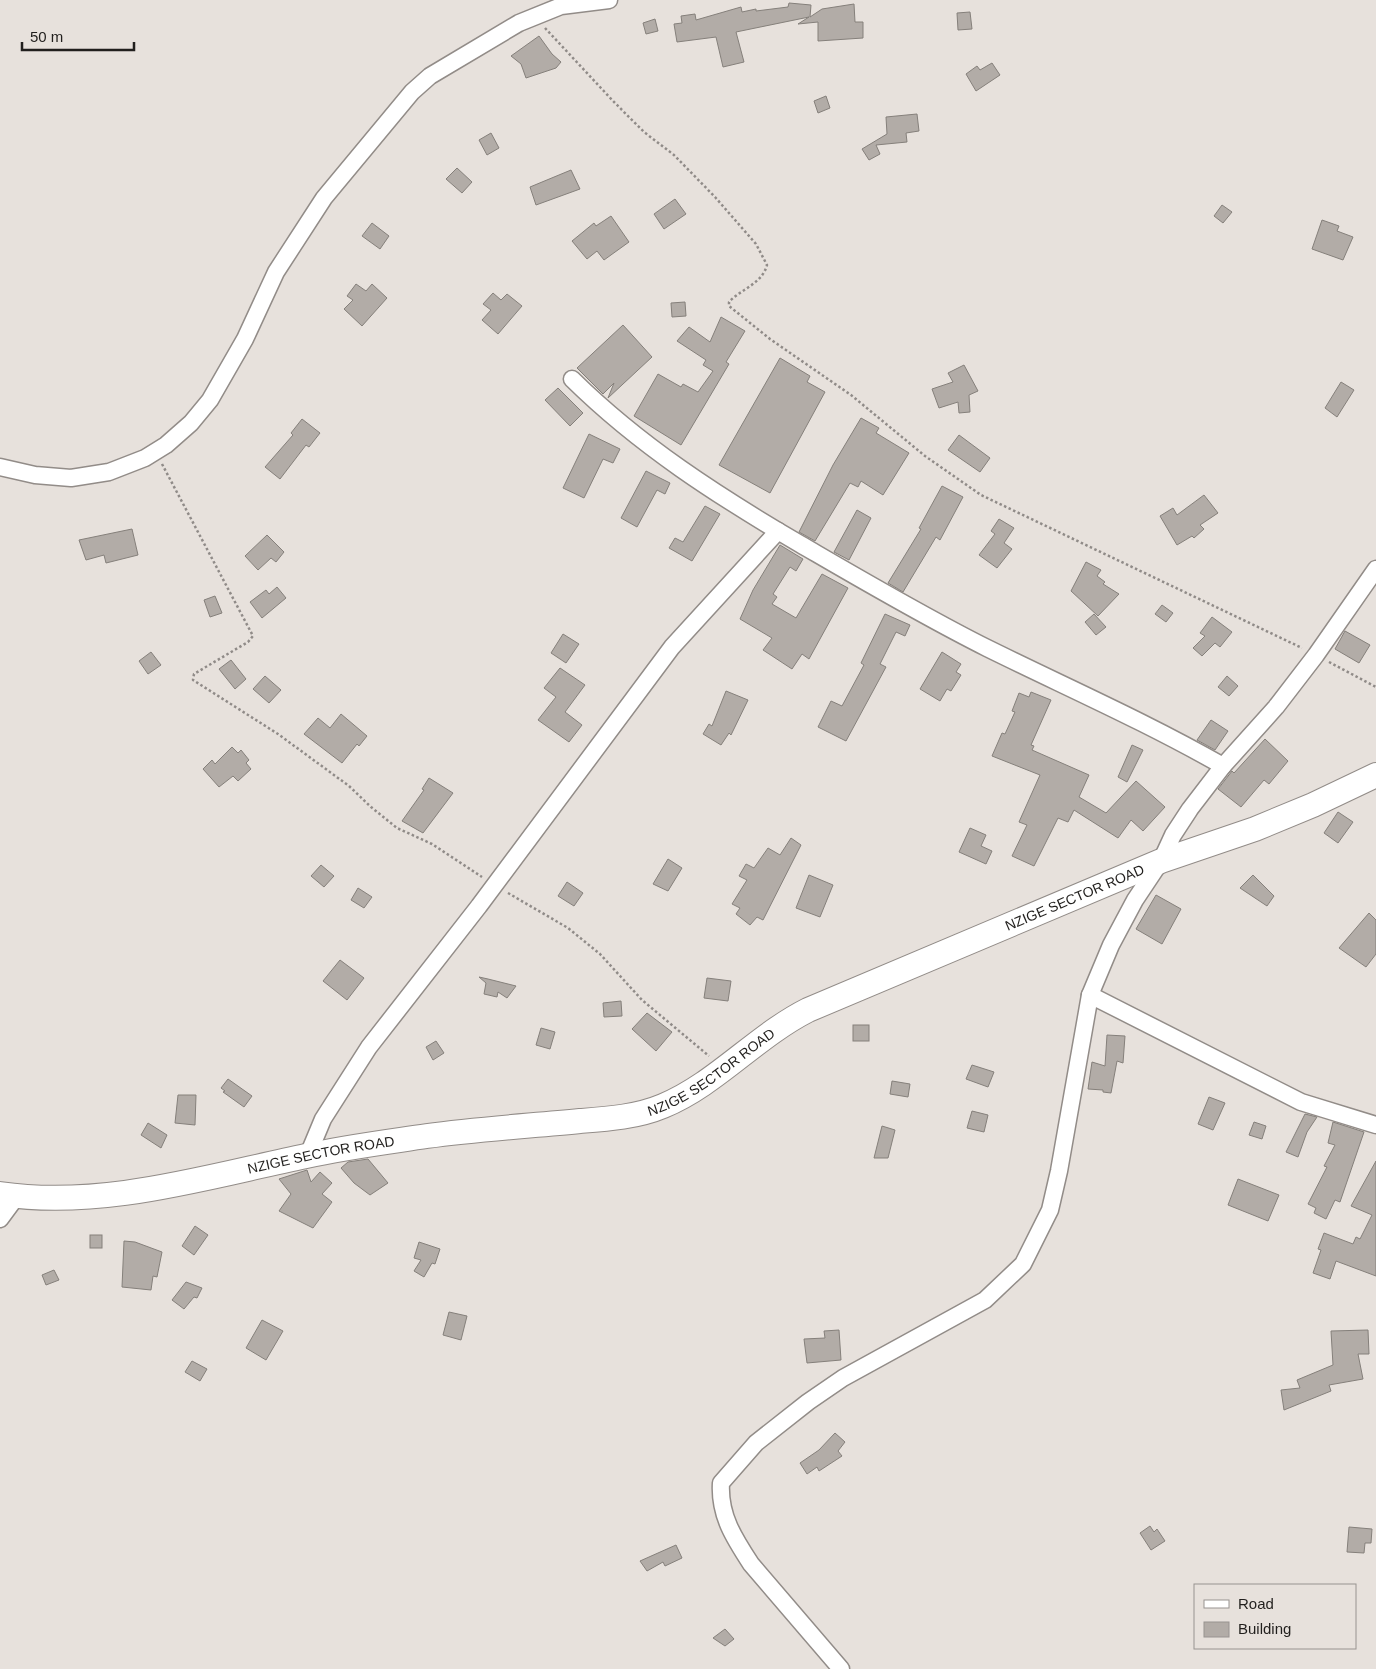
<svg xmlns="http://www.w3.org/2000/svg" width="1376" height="1669" font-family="Arial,sans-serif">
<rect width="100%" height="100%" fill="#e7e1dc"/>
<g fill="#b2aca7" stroke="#85807b">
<path d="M789 3 811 5 810 17 822 9 854 4 855 22H863V38L818 41V22L798 24 809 17 736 32 744 62 723 67 716 37 677 42 674 24 682 23 681 16 695 14 696 20 741 7 742 12 756 9V11L788 7Z"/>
<path d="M970 12 972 29 958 30 957 13Z"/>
<path d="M655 19 658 31 646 34 643 23Z"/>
<path d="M539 36 552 54 561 62 556 68 526 78 521 64 511 56Z"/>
<path d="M992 63 1000 75 976 91 966 74 977 66 980 70Z"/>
<path d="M826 96 830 108 818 113 814 101Z"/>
<path d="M917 114 919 131 906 133 907 142 876 145 880 154 869 160 862 149 887 134 886 117Z"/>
<path d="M491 133 499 148 487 155 479 140Z"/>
<path d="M457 168 472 182 462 193 446 179Z"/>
<path d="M571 170 580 189 536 205 530 187Z"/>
<path d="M675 199 686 214 664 229 654 214Z"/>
<path d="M1222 205 1232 212 1223 223 1214 216Z"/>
<path d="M611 216 629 242 604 260 597 251 587 259 572 241 594 223 596 226Z"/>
<path d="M1322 220 1339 226 1337 231 1353 237 1343 260 1312 249Z"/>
<path d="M372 223 389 236 380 249 362 236Z"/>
<path d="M356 284 366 291 372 284 387 298 362 326 344 309 353 300 347 296Z"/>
<path d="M493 293 501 300 507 294 522 306 498 334 482 320 491 310 483 304Z"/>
<path d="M685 302 686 316 672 317 671 303Z"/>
<path d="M721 317 745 331 726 362 729 364 681 445 634 416 658 374 681 387 683 384 698 392 713 371 703 365 706 360 677 341 689 327 710 342Z"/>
<path d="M623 325 652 357 608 398 614 383 603 394 577 368Z"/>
<path d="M780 358 810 376 807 382 825 392 770 493 719 465Z"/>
<path d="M964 365 978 391 969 395 970 412 959 413 958 402 939 408 932 389 953 382 948 373Z"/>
<path d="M1341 382 1354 390 1337 417 1325 408Z"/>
<path d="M558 388 583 413 570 426 545 400Z"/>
<path d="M861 418 879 428 876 433 909 453 883 495 861 481 858 487 850 483 815 541 799 532 833 465Z"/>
<path d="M302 419 320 433 309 447 306 445 280 479 265 467 293 435 291 433Z"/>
<path d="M589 434 620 449 613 463 603 459 584 498 563 488Z"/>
<path d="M959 435 990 458 980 472 948 450Z"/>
<path d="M646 471 670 483 665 494 657 490 637 527 621 518Z"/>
<path d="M942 486 963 497 940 540 936 537 903 592 888 583 921 529 919 528Z"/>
<path d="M1204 495 1218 513 1200 525 1204 529 1194 538 1192 536 1177 545 1160 516 1173 508 1177 515Z"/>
<path d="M705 506 720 514 692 561 669 548 675 538 683 542Z"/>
<path d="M857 510 871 518 849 560 834 552Z"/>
<path d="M999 519 1014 528 1004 543 1012 549 997 568 979 555 995 534 991 531Z"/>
<path d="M132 529 138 555 106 563 104 555 86 560 79 540Z"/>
<path d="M267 535 284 552 276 562 271 558 258 570 245 556Z"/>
<path d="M780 545 803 559 796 571 790 567 773 594 777 597 772 604 796 618 822 574 848 588 809 659 802 654 792 669 763 650 772 638 740 619 753 590Z"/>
<path d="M1086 562 1101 570 1097 576 1105 582 1103 584 1119 594 1098 616 1071 591Z"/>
<path d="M277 587 286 598 262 618 250 602 266 590 269 594Z"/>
<path d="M215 596 222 613 210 617 204 600Z"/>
<path d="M1162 605 1173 613 1166 622 1155 614Z"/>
<path d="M885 614 910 625 905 636 896 632 880 664 886 667 846 741 818 727 831 701 842 706 864 665 861 663Z"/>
<path d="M1094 614 1106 627 1096 635 1085 622Z"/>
<path d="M1212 617 1232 632 1220 647 1215 643 1202 656 1193 648 1205 636 1200 633Z"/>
<path d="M1345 631 1370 645 1359 663 1335 649Z"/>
<path d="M563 634 579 644 566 663 551 653Z"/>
<path d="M151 652 161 665 148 674 139 661Z"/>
<path d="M942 652 961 664 956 672 961 675 951 691 947 689 940 701 920 689Z"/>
<path d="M231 660 246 679 235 689 219 669Z"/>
<path d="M560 668 585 685 565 712 582 725 569 742 538 720 556 697 544 688Z"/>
<path d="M265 676 281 690 269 703 253 689Z"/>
<path d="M1227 676 1238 686 1229 696 1218 687Z"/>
<path d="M726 691 748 700 731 735 729 733 721 745 703 734 709 724 712 726Z"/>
<path d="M1031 692 1051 700 1031 745 1034 746 1032 750 1089 775 1079 797 1106 813 1136 781 1165 807 1143 831 1131 820 1118 838 1074 810 1068 822 1058 818 1034 866 1012 856 1027 825 1019 822 1040 775 992 756 1002 733 1005 734 1015 712 1012 711 1019 693 1029 697Z"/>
<path d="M341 714 367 736 359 746 357 744 342 763 304 734 318 718 330 728Z"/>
<path d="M1211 720 1228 731 1215 750 1197 740Z"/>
<path d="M1265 739 1288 761 1269 784 1264 780 1241 807 1218 789 1232 771 1234 773Z"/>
<path d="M1132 745 1143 750 1127 782 1118 777Z"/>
<path d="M232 747 238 753 241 750 249 760 246 763 251 769 238 781 233 776 219 787 203 769 212 760 215 764Z"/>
<path d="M429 778 453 793 423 833 402 821 424 790 422 789Z"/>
<path d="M1338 812 1353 822 1338 843 1324 833Z"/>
<path d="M970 828 986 835 981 846 992 851 986 864 959 852Z"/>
<path d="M791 838 801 845 763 920 757 917 750 925 736 914 740 908 732 904 747 880 739 876 746 864 754 868 768 848 780 855Z"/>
<path d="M668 859 682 868 668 891 653 884Z"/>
<path d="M321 865 334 876 324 887 311 876Z"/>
<path d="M809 875 833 885 820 917 796 908Z"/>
<path d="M1253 875 1274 896 1267 906 1240 888Z"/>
<path d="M567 882 583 893 574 906 558 896Z"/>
<path d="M358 888 372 897 364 908 351 900Z"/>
<path d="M1156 895 1181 909 1162 944 1136 929Z"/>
<path d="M1369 913 1376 920V954L1366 967 1339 948Z"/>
<path d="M340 960 364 978 347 1000 323 981Z"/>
<path d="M479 977 488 979 516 986 507 998 498 992 497 997 484 994 486 983Z"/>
<path d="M707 978 731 981 728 1001 704 998Z"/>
<path d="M621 1001 622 1016 604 1017 603 1003Z"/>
<path d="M647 1013 672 1032 656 1051 632 1029Z"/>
<rect x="853" y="1025" width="16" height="16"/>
<path d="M541 1028 555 1032 550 1049 536 1045Z"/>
<path d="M1107 1035 1125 1036 1123 1063 1117 1061 1111 1093 1103 1092V1090L1088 1089 1092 1062 1105 1066Z"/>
<path d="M436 1041 444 1053 433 1060 426 1047Z"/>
<path d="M972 1065 994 1072 988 1087 966 1079Z"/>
<path d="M228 1079 252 1096 244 1107 223 1092 225 1091 221 1088Z"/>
<path d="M892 1081 910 1084 908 1097 890 1094Z"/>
<path d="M178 1095H196L195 1125 175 1123Z"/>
<path d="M1209 1097 1225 1103 1213 1130 1198 1124Z"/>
<path d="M972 1111 988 1115 984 1132 967 1128Z"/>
<path d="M1305 1114 1317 1117 1307 1132 1298 1157 1286 1152Z"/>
<path d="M1254 1122 1266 1126 1262 1139 1249 1135Z"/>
<path d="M1333 1122 1364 1132 1340 1202 1335 1200 1326 1219 1314 1213 1316 1208 1308 1204 1327 1167 1324 1166 1335 1145 1328 1143Z"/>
<path d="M148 1123 167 1135 161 1148 141 1135Z"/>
<path d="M882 1126 895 1130 888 1158H874Z"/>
<path d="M368 1159 388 1183 370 1195 354 1183 341 1168 348 1162Z"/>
<path d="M1376 1161V1276L1336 1261 1330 1279 1313 1273 1321 1250 1318 1249 1324 1233 1353 1244 1356 1237 1360 1239 1372 1215 1351 1206Z"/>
<path d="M307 1170 311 1182 320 1172 332 1183 322 1194 332 1202 313 1228 279 1211 291 1194 279 1179Z"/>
<path d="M1238 1179 1279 1195 1268 1221 1228 1205Z"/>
<path d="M195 1226 208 1235 194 1255 182 1246Z"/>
<rect x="90" y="1235" width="12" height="13"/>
<path d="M124 1241 135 1242 162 1252 157 1277 153 1276 151 1290 122 1287Z"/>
<path d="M419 1242 440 1249 435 1264 432 1263 424 1277 414 1271 421 1260 414 1258Z"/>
<path d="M54 1270 59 1280 46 1285 42 1275Z"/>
<path d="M186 1282 202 1288 197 1298 194 1297 184 1309 172 1300Z"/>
<path d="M449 1312 467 1316 461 1340 443 1335Z"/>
<path d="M262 1320 283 1331 266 1360 246 1348Z"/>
<path d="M839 1330 841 1360 807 1363 804 1339 825 1338 824 1331Z"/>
<path d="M1368 1330 1369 1354H1358L1363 1379 1329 1385 1331 1391 1284 1410 1281 1390 1300 1388 1297 1380 1333 1365 1331 1331Z"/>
<path d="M192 1361 207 1369 200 1381 185 1372Z"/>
<path d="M835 1433 845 1442 838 1451 842 1456 819 1471 817 1467 807 1474 800 1463 819 1450Z"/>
<path d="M1150 1526 1154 1532 1157 1529 1165 1541 1151 1550 1140 1533Z"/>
<path d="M1349 1527 1372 1529 1371 1543H1365L1364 1553 1347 1552Z"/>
<path d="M676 1545 682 1558 665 1566 663 1562 647 1571 640 1561Z"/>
<path d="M725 1629 734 1639 725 1646 713 1638Z"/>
</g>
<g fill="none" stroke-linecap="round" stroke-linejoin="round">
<defs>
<g id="minor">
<path d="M572 379C640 446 718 496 800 544 862 580 923 616 987 648 1066 687 1146 722 1223 766"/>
<path d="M0 467 35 475 71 478 109 472 145 458 166 445 191 423 210 400 245 339 276 272 324 198 412 92 430 76 519 23 561 6 609 0"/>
<path d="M1090 995 1301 1102 1376 1125"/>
<path d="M308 1155 323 1119 369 1047 479 906 672 647 778 531"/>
<path d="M0 1219 17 1196"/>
<path d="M841 1669 751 1564C734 1538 719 1515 721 1483L756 1443 808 1402 843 1378 985 1300 1023 1264 1050 1210 1059 1171 1090 995 1111 945 1135 900 1161 861 1173 835 1190 809 1223 766 1276 707 1316 655 1376 569"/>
</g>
<g id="secondary">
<path id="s1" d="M0 1194C103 1209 205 1177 306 1156 346 1147 387 1142 427 1136 478 1129 529 1126 580 1121 607 1119 637 1117 663 1106 716 1084 755 1037 808 1010L1161 861 1255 829 1313 805 1376 775"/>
</g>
</defs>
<use href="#minor" stroke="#928c88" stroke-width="19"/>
<use href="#secondary" stroke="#928c88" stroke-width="26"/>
<g stroke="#908b88" stroke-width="2.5" stroke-dasharray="2.5 2.5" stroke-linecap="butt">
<path d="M545 28 614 102 644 132 674 155 715 197 756 244 767 265C762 284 741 289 729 302V306L770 339 851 395 925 456 981 495 1302 648"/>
<path d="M162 464 253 636 248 642 194 674 193 680 278 734 349 786 371 807 397 828 432 844 482 877"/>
<path d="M1329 662 1376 687"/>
<path d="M508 893 568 928 600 954 642 1000 709 1056"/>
</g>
<use href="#minor" stroke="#fff" stroke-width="16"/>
<use href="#secondary" stroke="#fff" stroke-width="24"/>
</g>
<g text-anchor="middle" stroke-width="4.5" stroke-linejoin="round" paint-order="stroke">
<g font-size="14" fill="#211f1d" stroke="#e7e1dc">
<text dy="5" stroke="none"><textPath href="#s1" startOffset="1135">NZIGE SECTOR ROAD</textPath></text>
<text dy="5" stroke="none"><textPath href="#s1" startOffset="730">NZIGE SECTOR ROAD</textPath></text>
<text dy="5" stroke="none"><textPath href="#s1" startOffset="325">NZIGE SECTOR ROAD</textPath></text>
</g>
</g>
<rect x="1194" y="1584" width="162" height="65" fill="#e7e1dc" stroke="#989390"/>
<rect x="1204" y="1600" width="25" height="8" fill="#ffffff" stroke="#989390"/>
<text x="1238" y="1609" font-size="15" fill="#211f1d">Road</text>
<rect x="1204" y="1622" width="25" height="15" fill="#b2aca7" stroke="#989390"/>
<text x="1238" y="1634" font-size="15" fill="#211f1d">Building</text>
<path d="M22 42v8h112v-8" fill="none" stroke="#211f1d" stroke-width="2.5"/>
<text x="30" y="42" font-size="15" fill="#211f1d" stroke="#e7e1dc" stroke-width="4" paint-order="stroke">50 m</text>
</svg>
